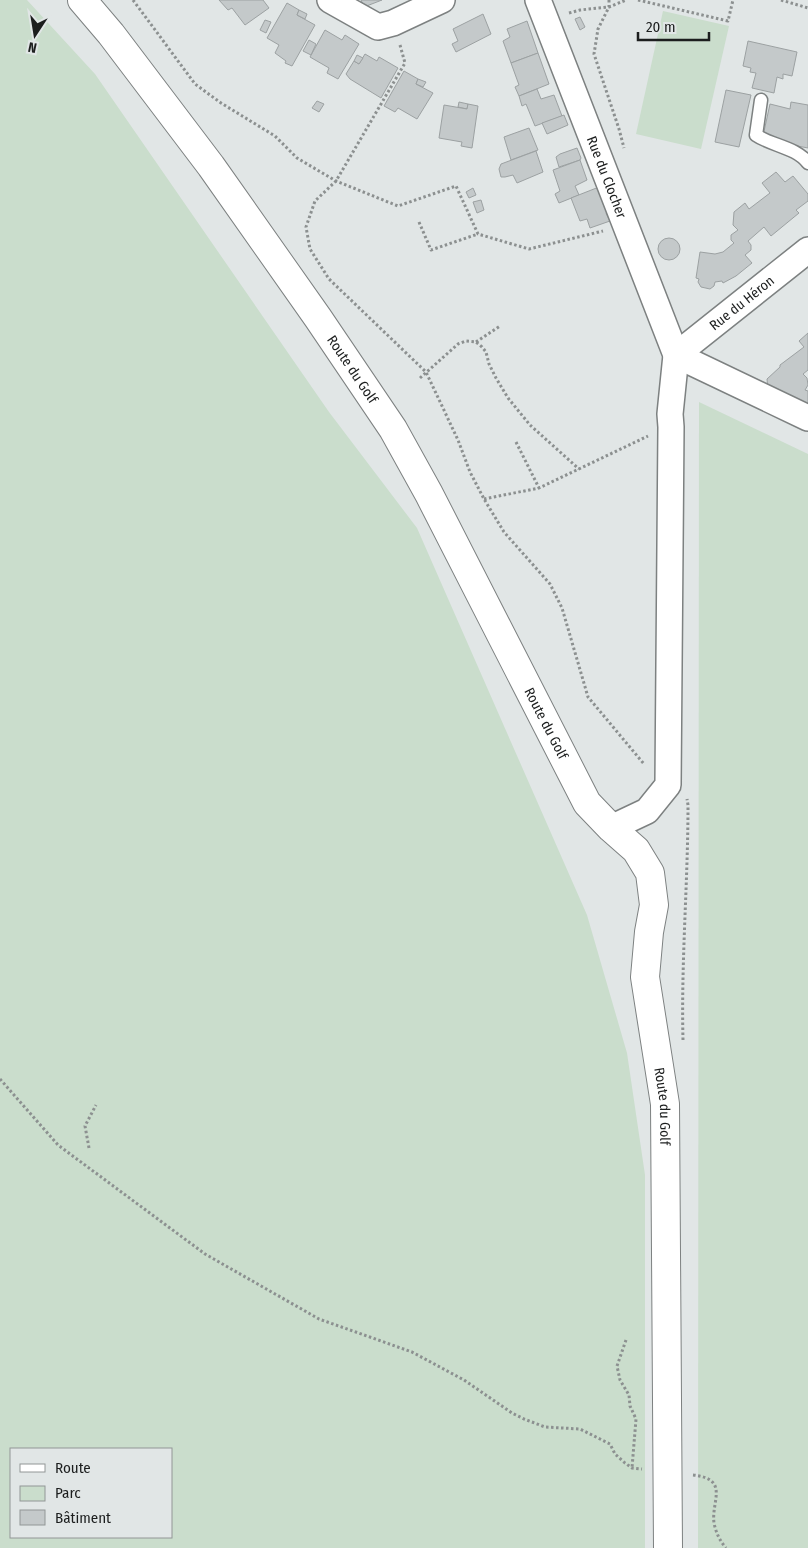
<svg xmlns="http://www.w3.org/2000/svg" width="808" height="1548" font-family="'Fira Sans Condensed',sans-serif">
<rect width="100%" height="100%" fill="#e1e6e6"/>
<g fill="#caddcc" fill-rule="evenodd">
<path d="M0 0H27L95 74 329 412 417 528 587 915 627 1053 645 1175V1548H0ZM11 1449H171V1537H11Z"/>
<path d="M663 11 729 26 701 149 636 134Z"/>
<path d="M699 402 808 454V1548H698Z"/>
</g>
<g fill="#c4c9ca" stroke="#9ca1a2">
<path d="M219 0H263L269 8 245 25 232 8 228 10Z"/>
<path d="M361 0H382L364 7Z"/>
<path d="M287 3 299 10 297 15 315 25 292 66 285 63 286 61 275 53 279 45 267 38Z"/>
<path d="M299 10 307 14 305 19 297 15Z"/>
<path d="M483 14 491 34 456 52 452 44 458 41 453 29Z"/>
<path d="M580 17 585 27 580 30 575 19Z"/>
<path d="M265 20 271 22 266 33 260 30Z"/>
<path d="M527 21 538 53 511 63 503 41 510 37 507 29Z"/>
<path d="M325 30 342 40 345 35 359 44 338 79 327 73 329 68 310 57Z"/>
<path d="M309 40 316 44 311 55 303 51Z"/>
<path d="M748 41 797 52 792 76 783 74V79L777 77 774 93 752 88 756 73 750 72 751 68 743 66Z"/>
<path d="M538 53 549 84 519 96 515 87 519 85 511 63Z"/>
<path d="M365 54 377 61 379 57 398 68 381 98 350 79 346 74 354 61 359 64Z"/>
<path d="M357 55 363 58 359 64 354 61Z"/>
<path d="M404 71 418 79 416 84 433 93 417 119 398 108 395 112 384 106Z"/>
<path d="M418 79 426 82 423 87 416 84Z"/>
<path d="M537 89 541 99 554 95 562 116 535 126 526 104 522 106 519 96Z"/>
<path d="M726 90 751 95 739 147 715 142Z"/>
<path d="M317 101 324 104 319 112 312 108Z"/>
<path d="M459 102 468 104 467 109 458 107Z"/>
<path d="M791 102 808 105V148L782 143 783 140 763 136 770 104 790 109Z"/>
<path d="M468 104 478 106 472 148 461 146 462 142 439 138 444 105 467 109Z"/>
<path d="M564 115 568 125 547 134 542 123Z"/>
<path d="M529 128 538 150 511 160 504 137Z"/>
<path d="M577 148 581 158 580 160 559 167 556 157 560 154Z"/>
<path d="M536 151 543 172 517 183 513 175 505 177H501L499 169 501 164Z"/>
<path d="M580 160 587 180 575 186 579 195 559 203 555 194 560 191 553 170Z"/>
<path d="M776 172 785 182 793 176 808 194V201L796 210 799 213 771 236 764 227 748 241 751 245V250L745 255 752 263 736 276 723 283 722 281 715 282 714 286 710 289 701 287 698 282 699 279 696 278 700 252 715 254 723 252 734 243 731 240V235L738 230 733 225 734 212 745 203 749 209 770 193 762 183Z"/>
<path d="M599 187 609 212 606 213 610 221 590 228 587 219 580 221 571 198Z"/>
<path d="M473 188 476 195 469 198 466 192Z"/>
<path d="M481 200 484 210 477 213 473 202Z"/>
<circle cx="669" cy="249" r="11"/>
<path d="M808 333V370L803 374 807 378 808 385 805 390 808 391V403L806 409 768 390 767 379 780 367V365L804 347 799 341Z"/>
</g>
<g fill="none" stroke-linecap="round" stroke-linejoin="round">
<defs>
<path id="service" d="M761 100 756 135C772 146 796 147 808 163"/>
<g id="minor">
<path d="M330 0 378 27 393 23 442 0"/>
<path id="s1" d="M538 0 676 355 670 414 671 427 668 785 647 811 611 828"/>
<path id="s2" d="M676 355 808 250"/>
<path d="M676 355 808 418"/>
</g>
<g id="tertiary">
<path id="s3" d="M82 0 111 34 211 166 318 318 393 429 429 494 587 803 611 828 636 850 650 873 654 905 649 932 645 977 665 1104 668 1548"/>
</g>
</defs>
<use href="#service" stroke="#7d8181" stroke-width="15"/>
<use href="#minor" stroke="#7d8181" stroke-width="28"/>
<use href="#tertiary" stroke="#7d8181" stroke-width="30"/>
<g stroke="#8c9090" stroke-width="3" stroke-dasharray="2.5 2.5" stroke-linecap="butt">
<path d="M133 0 195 84 221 103 275 136 297 158 336 181 398 206 456 186 478 234 529 249 603 231"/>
<path d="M609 0V7L598 29 594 54 619 129 624 148"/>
<path d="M638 0 728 21 733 0"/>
<path d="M781 0 808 8"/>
<path d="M569 13 580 10 609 7 626 0"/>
<path d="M400 45 405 63 336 181 315 201 306 227 310 249 329 279 426 372 458 440 470 472 484 499 504 532 550 584 562 608 588 697 644 764"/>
<path d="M419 222 431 250 478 234"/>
<path d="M476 342 500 326"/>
<path d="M420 378 458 344 466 341 476 342 482 347 486 352 489 364 496 378 508 398 530 425 579 469"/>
<path d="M516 442 539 488"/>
<path d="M484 499 539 488 648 436"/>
<path d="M683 1040C681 962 688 883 688 805L687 799"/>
<path d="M0 1079 58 1145 205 1254 319 1319 412 1352 464 1380 512 1413 524 1419 545 1427 580 1429 610 1444 615 1454 625 1463 632 1468 642 1469"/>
<path d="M89 1148 85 1126 96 1105"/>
<path d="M626 1340 617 1366 620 1380 629 1395 630 1406 636 1419 632 1468"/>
<path d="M693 1475C730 1479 711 1501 714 1523 716 1533 720 1541 726 1548"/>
</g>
<use href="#service" stroke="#fff" stroke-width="12"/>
<use href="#minor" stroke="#fff" stroke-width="25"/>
<use href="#tertiary" stroke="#fff" stroke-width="28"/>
</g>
<g text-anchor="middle" stroke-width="4" stroke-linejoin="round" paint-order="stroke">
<g font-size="14" fill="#1c1e1e" stroke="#e1e6e6">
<text dy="5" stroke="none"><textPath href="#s1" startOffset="190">Rue du Clocher</textPath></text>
<text dy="5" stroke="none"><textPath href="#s2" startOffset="84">Rue du Héron</textPath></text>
<text dy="5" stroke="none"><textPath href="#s3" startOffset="458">Route du Golf</textPath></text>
<text dy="5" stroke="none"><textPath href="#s3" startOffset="862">Route du Golf</textPath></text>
<text dy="5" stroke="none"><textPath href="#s3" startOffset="1282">Route du Golf</textPath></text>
</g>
</g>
<rect x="10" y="1448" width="162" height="90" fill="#e1e6e6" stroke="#929696"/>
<rect x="20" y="1464" width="25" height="8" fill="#ffffff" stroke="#929696"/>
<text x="55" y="1473" font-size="15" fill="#1c1e1e">Route</text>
<rect x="20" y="1486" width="25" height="15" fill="#caddcc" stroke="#929696"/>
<text x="55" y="1498" font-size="15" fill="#1c1e1e">Parc</text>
<rect x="20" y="1510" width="25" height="15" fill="#c4c9ca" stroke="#929696"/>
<text x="55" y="1523" font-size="15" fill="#1c1e1e">Bâtiment</text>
<g transform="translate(35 35) rotate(192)" stroke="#e1e6e6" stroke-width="4" paint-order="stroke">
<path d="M0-4L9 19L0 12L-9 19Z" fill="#1c1e1e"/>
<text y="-8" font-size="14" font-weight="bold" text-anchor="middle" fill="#1c1e1e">N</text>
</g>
<path d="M638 32v8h71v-8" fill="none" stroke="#1c1e1e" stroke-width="2.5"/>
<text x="646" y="32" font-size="15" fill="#1c1e1e" stroke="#e1e6e6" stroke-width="4" paint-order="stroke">20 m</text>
</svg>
